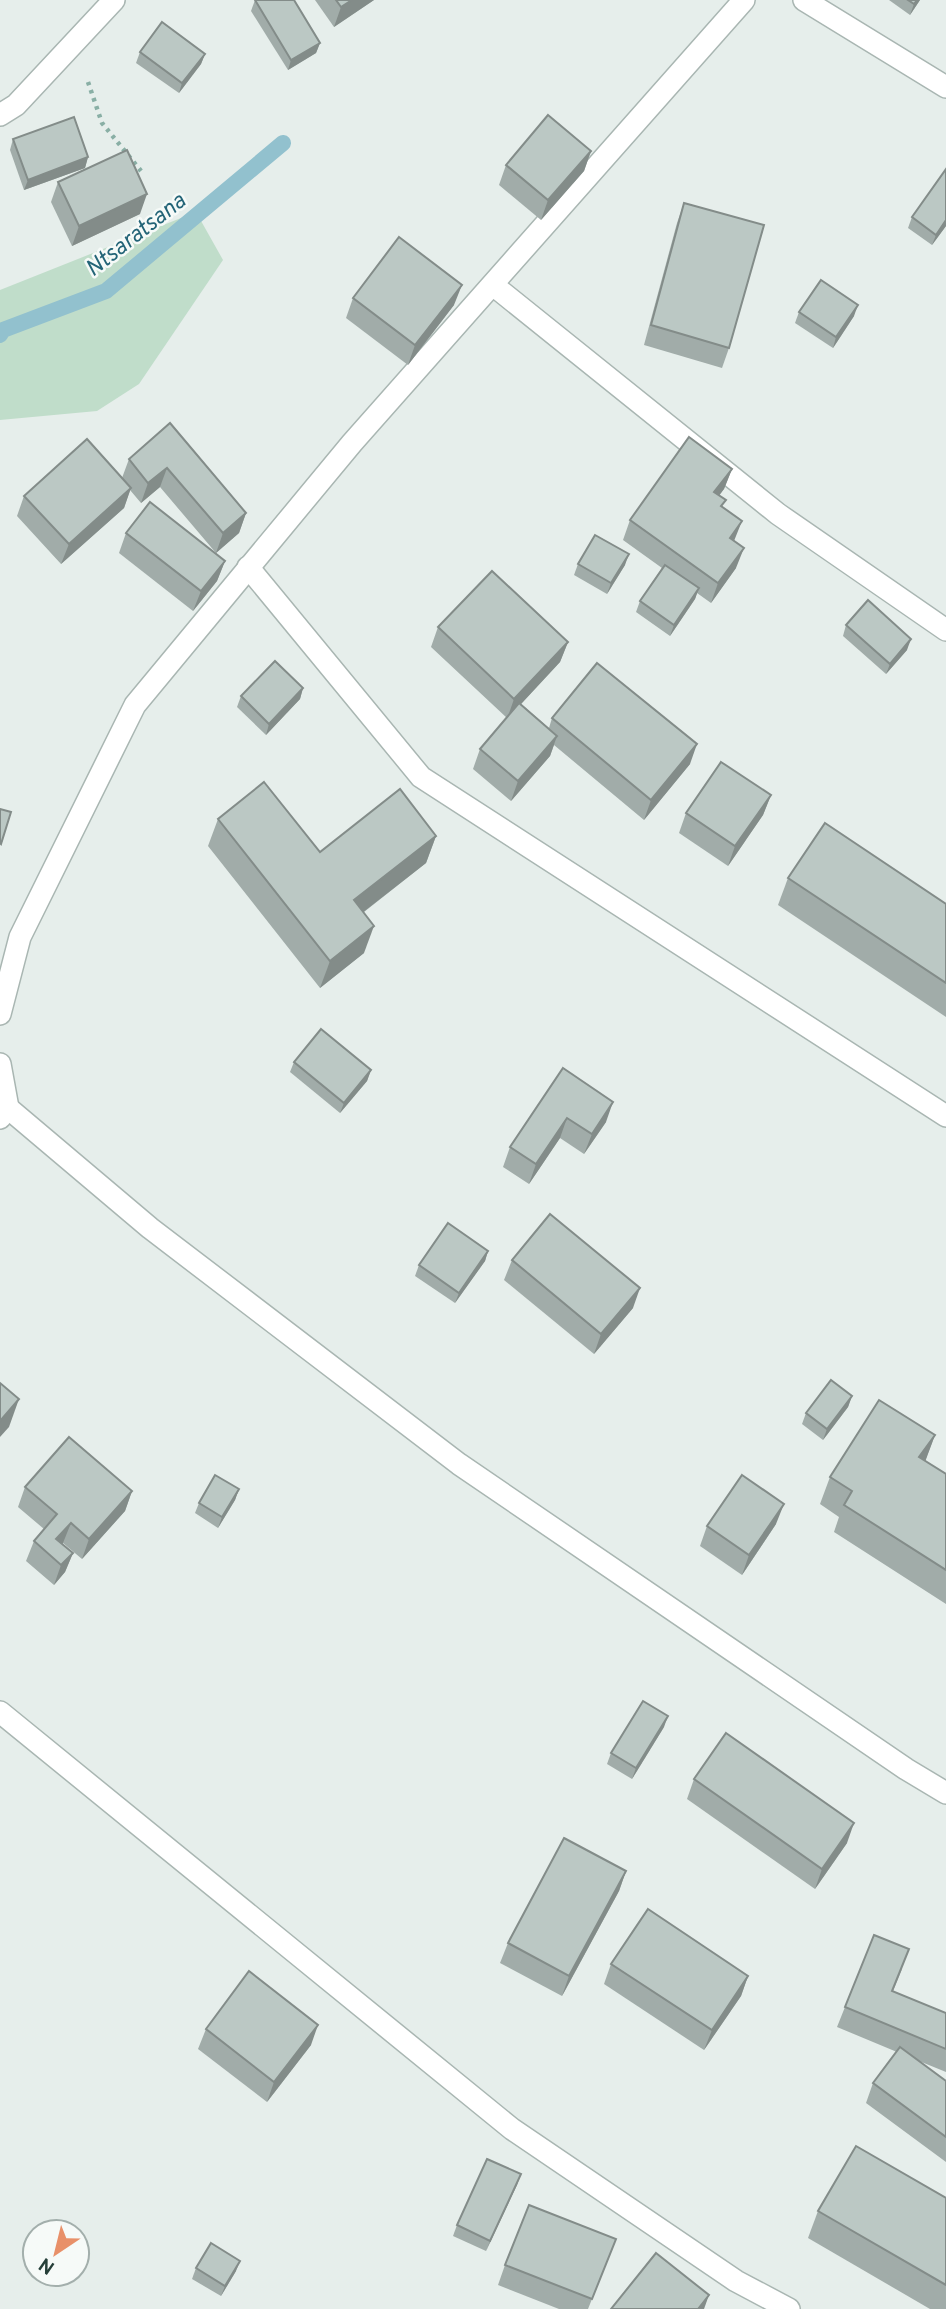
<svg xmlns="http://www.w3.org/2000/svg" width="946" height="2309" font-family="Overpass,sans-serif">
<rect width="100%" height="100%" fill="#e6eeeb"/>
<path fill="#c0ddca" d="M196 212 223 260 139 384 97 411 0 420V290Z"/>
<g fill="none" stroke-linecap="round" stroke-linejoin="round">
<path stroke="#92c1ce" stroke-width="16" d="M0 335 3 330 106 291 283 143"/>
<defs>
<g id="minor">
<path d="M804 0 946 87"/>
<path d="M0 115 16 105 114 0"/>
<path d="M493 285 778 514 946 630"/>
<path d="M248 567 421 777 946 1116"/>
<path d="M0 1014 20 937 135 705 352 443 744 0"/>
<path d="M0 1064 8 1108 0 1118"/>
<path d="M8 1108 150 1228 459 1464 906 1769 946 1793"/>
<path d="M0 1712 512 2129 736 2281 789 2309"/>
</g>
</defs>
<use href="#minor" stroke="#a9b6b2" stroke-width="24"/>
<path stroke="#89afa5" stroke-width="4.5" stroke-dasharray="3.5 5" stroke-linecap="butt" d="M88 82 102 123 141 171"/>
<use href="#minor" stroke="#fff" stroke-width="21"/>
</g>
<g fill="#a1aca9">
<path d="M255 0 320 43 316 53 288 70 251 11Z"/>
<path d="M315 0H374L334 27Z"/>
<path d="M889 0H920L910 15Z"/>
<path d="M140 52 205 54 201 64 179 93 136 63Z"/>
<path d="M13 139 88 157 85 168 24 190 10 150Z"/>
<path d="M591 151 584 171 541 220 499 185 506 165Z"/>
<path d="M946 169V226L932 245 908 228 912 217Z"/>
<path d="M58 182 140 214 72 246 51 202Z"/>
<path d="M684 203 729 348 722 368 644 345 677 223Z"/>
<path d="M353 298 454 305 408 365 346 318Z"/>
<path d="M799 312 854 316 833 348 795 323Z"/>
<path d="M170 423 246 513 239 533 216 553 160 487 141 503 130 490 124 508 61 564 17 516 24 496 122 478 129 459Z"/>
<path d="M732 469 724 489 719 495 734 541 736 568 711 603 697 593 695 599 670 636 636 612 640 601 662 568 623 540 630 520Z"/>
<path d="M126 533 225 561 217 581 193 611 119 553Z"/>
<path d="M578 564 625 565 607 594 574 575Z"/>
<path d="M846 625 907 650 886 674 843 636Z"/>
<path d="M438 627 568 642 560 662 521 704 549 728 552 718 690 764 644 820 554 745 550 756 511 801 473 769 480 749 507 718 431 647Z"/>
<path d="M303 688 300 699 266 735 237 707 241 696Z"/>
<path d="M771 795 763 815 728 866 679 833 686 813Z"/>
<path d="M218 819 320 852 436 836 426 863 364 912V953L320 988 208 846Z"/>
<path d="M788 878 946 904V1017L778 905Z"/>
<path d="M294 1062 371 1070 367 1081 340 1113 290 1072Z"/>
<path d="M563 1068 606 1122 584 1154 560 1138 529 1184 503 1167 510 1147Z"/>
<path d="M488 1251 485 1261 455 1303 415 1276 419 1265Z"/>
<path d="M512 1260 633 1308 594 1354 504 1280Z"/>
<path d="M852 1396 848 1407 823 1440 802 1424 806 1413Z"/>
<path d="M935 1435 925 1461 946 1474V1604L834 1532 839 1517 820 1504 830 1477Z"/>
<path d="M25 1487 132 1491 125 1511 82 1559 63 1543 62 1544 73 1553 65 1572 54 1585 26 1561 34 1541 44 1529 18 1507Z"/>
<path d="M239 1489 235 1500 218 1528 195 1513 199 1503Z"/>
<path d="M776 1524 742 1575 700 1546 707 1526Z"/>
<path d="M664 1727 632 1779 607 1764 611 1753Z"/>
<path d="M694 1779 847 1843 815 1889 687 1799Z"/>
<path d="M626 1871 619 1891 562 1996 500 1963 508 1943Z"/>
<path d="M611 1964 748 1976 741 1996 704 2050 604 1984Z"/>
<path d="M902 1969 893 1991 946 2013V2072L919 2061 946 2081V2162L866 2103 873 2083 897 2052 837 2027 845 2007Z"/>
<path d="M206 2029 311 2045 267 2102 198 2049Z"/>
<path d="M521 2174 486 2251 453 2236 457 2225Z"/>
<path d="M946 2198V2309H930L808 2238 818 2211Z"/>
<path d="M608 2259 588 2309H559L498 2285 505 2265Z"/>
<path d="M196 2268 236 2271 221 2296 192 2279Z"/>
</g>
<g fill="#838c89">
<path d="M352 0H374L334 27 341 7Z"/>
<path d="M917 0H920L910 15 914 4Z"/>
<path d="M320 43 316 53 288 70 291 60Z"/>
<path d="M205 54 201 64 179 93 182 83Z"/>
<path d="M591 151 584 171 541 220 548 200Z"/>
<path d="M88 157 85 168 24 190 28 180Z"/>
<path d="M147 194 140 214 72 246 79 226Z"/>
<path d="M946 220V226L932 245 936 235Z"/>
<path d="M462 285 454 305 408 365 415 345Z"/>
<path d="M858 305 854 316 833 348 836 337Z"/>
<path d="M167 468 160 487 141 503 148 483Z"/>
<path d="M732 469 724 489 707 512 714 492Z"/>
<path d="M131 488 124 508 61 564 69 544Z"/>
<path d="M246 513 239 533 216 553 223 533Z"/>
<path d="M742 521 734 541 730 538Z"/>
<path d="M744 548 736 568 711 603 718 583Z"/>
<path d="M629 554 625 565 607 594 611 583Z"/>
<path d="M225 561 217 581 193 611 201 591Z"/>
<path d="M699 588 695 599 670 636 674 625Z"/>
<path d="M911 639 907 650 886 674 890 664Z"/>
<path d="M568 642 560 662 507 719 514 699Z"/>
<path d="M303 688 300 699 266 735 269 724Z"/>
<path d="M557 736 550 756 511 801 518 781Z"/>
<path d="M697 744 690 764 644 820 651 800Z"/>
<path d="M771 795 763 815 728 866 735 846Z"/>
<path d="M436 836 426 863 344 927 354 900Z"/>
<path d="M374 926 364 953 320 988 330 961Z"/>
<path d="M371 1070 367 1081 340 1113 344 1103Z"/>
<path d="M613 1102 606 1122 584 1154 592 1134Z"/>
<path d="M567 1118 560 1138 529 1184 536 1164Z"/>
<path d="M488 1251 485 1261 455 1303 459 1293Z"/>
<path d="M640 1288 633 1308 594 1354 601 1334Z"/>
<path d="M852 1396 848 1407 823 1440 827 1429Z"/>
<path d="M19 1399 9 1427 0 1437V1421Z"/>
<path d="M935 1435 925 1462 919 1457Z"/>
<path d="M239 1489 235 1500 218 1528 222 1517Z"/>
<path d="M132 1491 125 1511 82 1559 89 1539Z"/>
<path d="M784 1504 776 1524 742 1575 749 1555Z"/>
<path d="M71 1523 63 1543 51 1556 56 1539Z"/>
<path d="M73 1553 65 1572 54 1585 61 1565Z"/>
<path d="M668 1716 664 1727 632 1779 636 1768Z"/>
<path d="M854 1823 847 1843 815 1889 822 1869Z"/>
<path d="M626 1871 619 1891 562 1996 569 1976Z"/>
<path d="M748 1976 741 1996 704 2050 712 2030Z"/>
<path d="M318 2025 311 2045 267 2102 274 2082Z"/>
<path d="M521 2174 517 2185 486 2251 490 2241Z"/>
<path d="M240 2261 236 2271 221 2296 225 2286Z"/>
<path d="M709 2295 704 2309H698Z"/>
</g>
<g fill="#bbc8c4" stroke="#838c89" stroke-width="2">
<path d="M255 0H294L320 43 291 60Z"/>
<path d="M336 0H352L341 7Z"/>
<path d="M908 0H917L914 4Z"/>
<path d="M162 22 205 54 182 83 140 52Z"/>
<path d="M548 115 591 151 548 200 506 165Z"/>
<path d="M74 117 88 157 28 180 13 139Z"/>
<path d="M127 150 147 194 79 226 58 182Z"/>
<path d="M946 169V220L936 235 912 217Z"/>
<path d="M684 203 764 225 729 348 651 325Z"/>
<path d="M399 237 462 285 415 345 353 298Z"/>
<path d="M821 280 858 305 836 337 799 312Z"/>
<path d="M170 423 246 513 223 533 167 468 148 483 129 459Z"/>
<path d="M689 437 732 469 714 492 726 500 721 506 742 521 730 538 744 548 718 583 630 520Z"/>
<path d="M87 439 131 488 69 544 24 496Z"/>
<path d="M150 502 225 561 201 591 126 533Z"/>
<path d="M595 535 629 554 611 583 578 564Z"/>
<path d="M665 565 699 588 674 625 640 601Z"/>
<path d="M492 571 568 642 514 699 438 627Z"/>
<path d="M868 600 911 639 890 664 846 625Z"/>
<path d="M275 661 303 688 269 724 241 696Z"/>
<path d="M597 663 697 744 651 800 552 718Z"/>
<path d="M519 703 557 736 518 781 480 749Z"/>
<path d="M721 762 771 795 735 846 686 813Z"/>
<path d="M264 782 320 852 400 789 436 836 354 900 374 926 330 961 218 819Z"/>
<path d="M0 809 11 812 1 844 0 843Z"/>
<path d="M825 823 946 904V983L788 878Z"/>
<path d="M321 1029 371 1070 344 1103 294 1062Z"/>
<path d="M563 1068 613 1102 592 1134 567 1118 536 1164 510 1147Z"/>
<path d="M550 1214 640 1288 601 1334 512 1260Z"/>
<path d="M448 1223 488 1251 459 1293 419 1265Z"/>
<path d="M831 1380 852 1396 827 1429 806 1413Z"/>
<path d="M0 1383 19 1399 0 1421Z"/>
<path d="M879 1400 935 1435 919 1457 946 1474V1570L844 1505 852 1491 830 1477Z"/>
<path d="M69 1437 132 1491 89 1539 71 1523 56 1539 73 1553 61 1565 34 1541 57 1514 25 1487Z"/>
<path d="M215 1475 239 1489 222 1517 199 1503Z"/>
<path d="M742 1475 784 1504 749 1555 707 1526Z"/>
<path d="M643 1701 668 1716 636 1768 611 1753Z"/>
<path d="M726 1733 854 1823 822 1869 694 1779Z"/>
<path d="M564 1838 626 1871 569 1976 508 1943Z"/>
<path d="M648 1909 748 1976 712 2030 611 1964Z"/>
<path d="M874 1935 909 1949 892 1991 946 2013V2049L845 2007Z"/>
<path d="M249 1971 318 2025 274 2082 206 2029Z"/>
<path d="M900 2047 946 2081V2137L873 2083Z"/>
<path d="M856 2146 946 2198V2285L818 2211Z"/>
<path d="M487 2159 521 2174 490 2241 457 2225Z"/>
<path d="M529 2205 616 2239 592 2299 505 2265Z"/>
<path d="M211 2243 240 2261 225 2286 196 2268Z"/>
<path d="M656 2253 709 2295 698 2309H611Z"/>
</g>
<g text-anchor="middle" stroke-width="5" stroke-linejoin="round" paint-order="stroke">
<g font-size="23" font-style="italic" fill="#236477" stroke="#f6faf8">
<text transform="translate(135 234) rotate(-38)" y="8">Ntsaratsana</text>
</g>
</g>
<g transform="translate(56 2253) rotate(215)"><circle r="33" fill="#f6faf8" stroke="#a3afac" stroke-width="2"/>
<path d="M0-5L12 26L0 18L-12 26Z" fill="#e89069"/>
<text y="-10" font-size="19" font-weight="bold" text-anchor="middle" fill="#263f39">N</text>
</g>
</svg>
